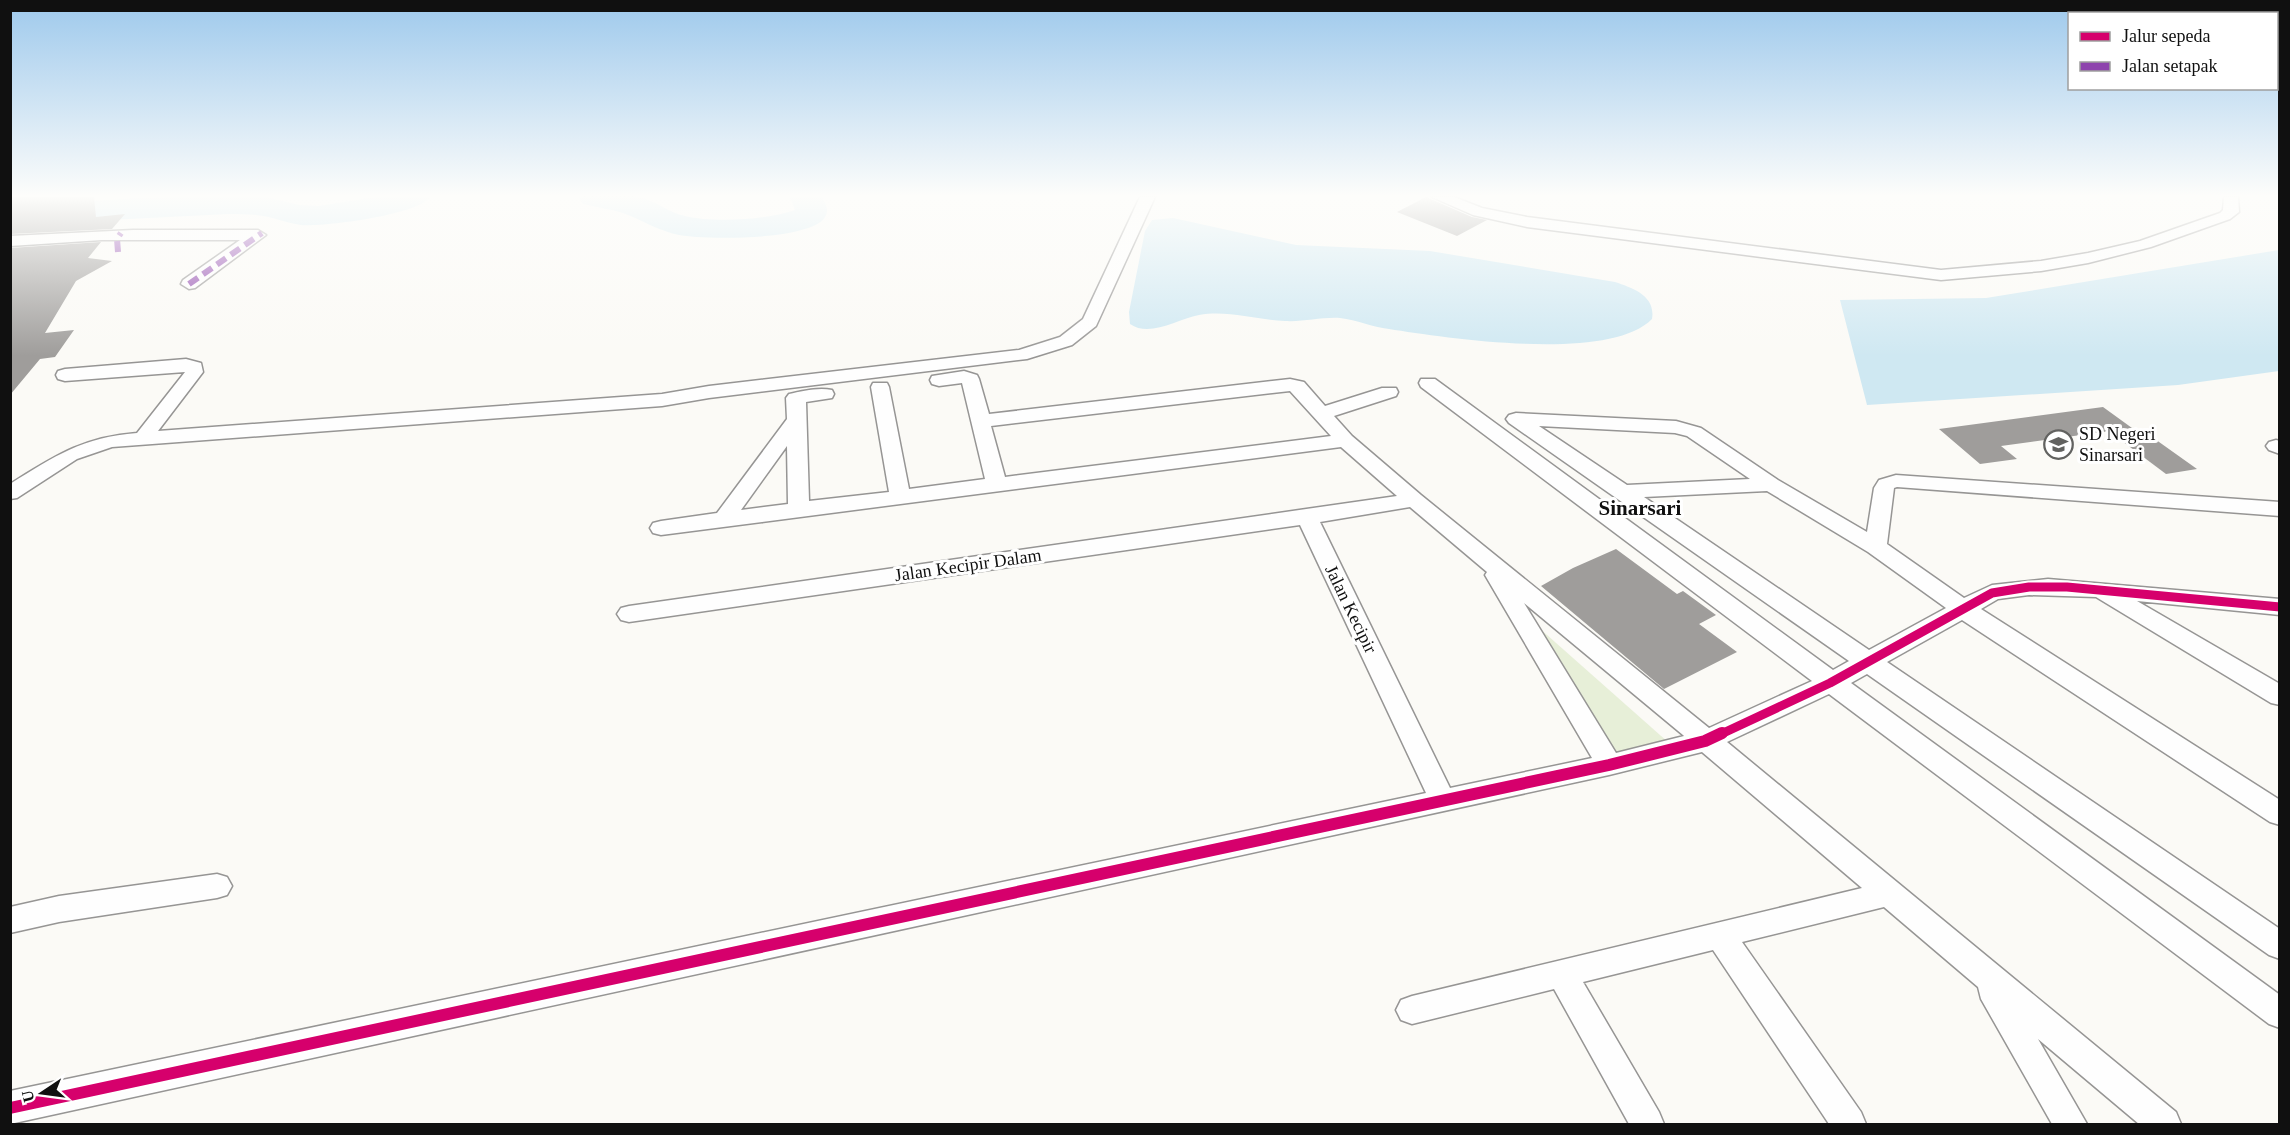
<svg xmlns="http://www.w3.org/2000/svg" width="2290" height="1135" font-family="'Times New Roman',serif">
<rect width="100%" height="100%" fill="#fbfaf6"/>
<path fill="#e7efd8" d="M1538 627 1669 743 1609 757Z"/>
<g fill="#cfe8f2">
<path d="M1173 218 1296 245 1430 251 1615 282C1633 288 1656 296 1652 319 1609 363 1447 338 1389 329 1372 327 1357 320 1340 318 1321 317 1304 322 1285 321 1256 320 1229 310 1199 315 1177 319 1150 338 1130 324L1129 312 1145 231 1152 220Z"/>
<path d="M2279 250V371L2178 385 1867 405 1840 300 1986 298Z"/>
</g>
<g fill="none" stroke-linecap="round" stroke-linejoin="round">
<g fill="#cfe8f2" fill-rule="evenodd">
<path d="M165 197H266L299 205 319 206 375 197H430C418 215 323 227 301 225 286 223 271 216 256 215 247 214 237 214 228 214L29 224 17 221 13 214 17 207 29 204Z"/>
<path d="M578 197C598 197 619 195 638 197 655 200 669 213 685 216 714 223 767 220 795 210L790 197H822C825 203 829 209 826 215 817 241 703 240 679 235 659 231 642 220 623 213 610 209 596 207 583 204Z"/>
</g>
</g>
<g fill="#9f9d9b">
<path d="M10 197H94L96 217 125 214 112 229 10 234Z"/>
<path d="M1426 197 1472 217 1487 220 1457 236 1397 212Z"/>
<path d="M101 242 88 258 112 261 76 281 45 333 74 330 55 357 40 359 10 395V248Z"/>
<path d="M2103 407 2132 428 2001 446 2017 459 1980 464 1939 429Z"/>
<path d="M2152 437 2197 469 2166 474 2122 441Z"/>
<path d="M1616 549 1677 594 1683 591 1716 615 1699 624 1737 652 1664 689 1541 586 1573 568Z"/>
</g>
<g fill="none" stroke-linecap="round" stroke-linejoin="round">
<defs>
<g id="minor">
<path d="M1140 197H1155L1096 326 1072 345 1027 359 709 398 662 406 112 447 77 459 17 498 10 499V484C55 456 83 437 137 433L185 372 65 381 58 379 56 375 58 371 65 369 186 359 201 363 203 372 158 431 662 394 709 386 1019 350 1060 337 1083 319Z"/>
<path d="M1432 197H1454L1482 208 1527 217 1941 270 2041 261 2088 253 2140 241 2220 213 2223 210 2224 197H2238L2239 212 2230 219 2151 247 2088 263 2041 271 1941 280 1527 227 1473 215Z"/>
<path d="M133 230H258L266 235 195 288 189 289 181 284 183 280 240 240H102L10 246V236Z"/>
<path d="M964 371 977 375 979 379 989 414 1290 379 1304 382 1325 406 1382 388H1396L1398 392 1396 396 1334 416 1352 436 1421 495 1709 728 1812 681 1421 387 1419 383 1421 379H1435L1833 670 1849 661 1509 423 1506 419 1509 415 1516 413 1676 421 1701 428 1778 480 1867 532 1874 488 1879 480 1896 475 2280 502V516L1897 487 1894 488 1887 544 1964 598 1992 585 2048 579 2280 599V615L2137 601 2280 684V705L2271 703 2096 597 2029 595 1998 599 1981 609 2280 800V825L2270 822 1962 620 1887 662 2280 929V959L2269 955 1867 674 1851 683 2280 995V1028L2269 1024 1829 694 1727 742 2176 1112 2181 1124H2139L2038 1039 2087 1124H2052L1981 999 1978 987 1884 907 1742 942 1861 1112 1866 1124H1829L1713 950 1583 982 1659 1112 1664 1124H1629L1554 989 1412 1024 1401 1020 1396 1010 1401 1000 1412 996 1862 888 1702 752 1609 775 10 1124V1091L1426 793 1300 525 629 622 621 620 617 614 621 608 629 606 1397 496 1341 447 661 535 653 533 650 528 653 523 661 521 717 513 787 419 786 398 789 394C802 391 819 387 832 390L834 394 832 398 806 402 809 501 889 492 871 387 873 383H887L889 387 909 489 985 479 962 383 939 386 932 384 930 380 932 376ZM1290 391 1331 436 1005 477 991 426ZM1539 426 1675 433 1687 436 1750 479 1627 485ZM787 446 788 504 741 510ZM1767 491 1868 552 1946 608 1869 650 1644 497ZM1410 507 1487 572 1485 575 1592 758 1450 788 1320 522ZM1524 603 1683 735 1684 736 1616 753Z"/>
<path d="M2276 440 2280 441V454L2269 450 2266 446 2269 442Z"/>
<path d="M217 874 227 877 232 886 227 895 217 898 59 922 10 933V907L59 896Z"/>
</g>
</defs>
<use href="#minor" stroke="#969594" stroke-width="3"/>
<use href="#minor" fill="#fefefe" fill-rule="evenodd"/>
<g stroke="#8e44ad" stroke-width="6" stroke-dasharray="11 6" stroke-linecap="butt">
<path d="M118 252 117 239 121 233"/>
<path d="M189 284 262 233"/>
</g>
<defs>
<path id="cycleway-far1" d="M1719 735 1830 683 1992 593 2029 587H2067L2280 607"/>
<path id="cycleway" d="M10 1108 1609 765 1705 741 1722 733"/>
</defs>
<use href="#cycleway-far1" stroke="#fff" stroke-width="13"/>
<use href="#cycleway" stroke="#fff" stroke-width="16"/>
<use href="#cycleway-far1" stroke="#d6006c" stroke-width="9"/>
<use href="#cycleway" stroke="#d6006c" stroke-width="12"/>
</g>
<linearGradient id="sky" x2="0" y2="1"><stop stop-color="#9ec9ec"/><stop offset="0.55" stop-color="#fdfdfb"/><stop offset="1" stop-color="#fdfdfb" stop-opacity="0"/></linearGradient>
<rect width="2290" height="356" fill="url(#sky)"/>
<defs>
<symbol id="school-ring" viewBox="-11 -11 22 22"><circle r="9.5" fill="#fff" stroke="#626260" stroke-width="1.5"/><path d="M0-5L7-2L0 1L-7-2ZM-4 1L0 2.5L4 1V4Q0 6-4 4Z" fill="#626260"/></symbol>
</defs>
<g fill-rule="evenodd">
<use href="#school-ring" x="2042" y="428" width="33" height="33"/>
</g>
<g text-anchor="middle" stroke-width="6" stroke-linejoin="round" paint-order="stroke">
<g font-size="18" fill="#101010" stroke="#fff" text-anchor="start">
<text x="2079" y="440">SD Negeri<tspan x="2079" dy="21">Sinarsari</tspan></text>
</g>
<g font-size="18" fill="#101010" stroke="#fff">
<text transform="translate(968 565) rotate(-8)" y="6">Jalan Kecipir Dalam</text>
<text transform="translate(1351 609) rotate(64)" y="6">Jalan Kecipir</text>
</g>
<g font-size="21" font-weight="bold" fill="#101010" stroke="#fff">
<text x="1640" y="515">Sinarsari</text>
</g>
</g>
<rect width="2290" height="1135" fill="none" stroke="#101010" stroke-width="24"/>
<rect x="2068" y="12" width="210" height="78" fill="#ffffff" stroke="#9f9f9f" stroke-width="1.5"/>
<rect x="2080" y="32" width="30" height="9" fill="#d6006c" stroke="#9f9f9f" stroke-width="1.5"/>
<text x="2122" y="42" font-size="18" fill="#101010">Jalur sepeda</text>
<rect x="2080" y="62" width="30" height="9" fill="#8e44ad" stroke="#9f9f9f" stroke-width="1.5"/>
<text x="2122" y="72" font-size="18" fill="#101010">Jalan setapak</text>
<g transform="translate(42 1093) rotate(257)" stroke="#ffffff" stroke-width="4.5" paint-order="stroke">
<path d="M0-4.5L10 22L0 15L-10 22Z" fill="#101010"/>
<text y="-9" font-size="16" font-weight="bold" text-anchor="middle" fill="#101010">U</text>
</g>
</svg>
